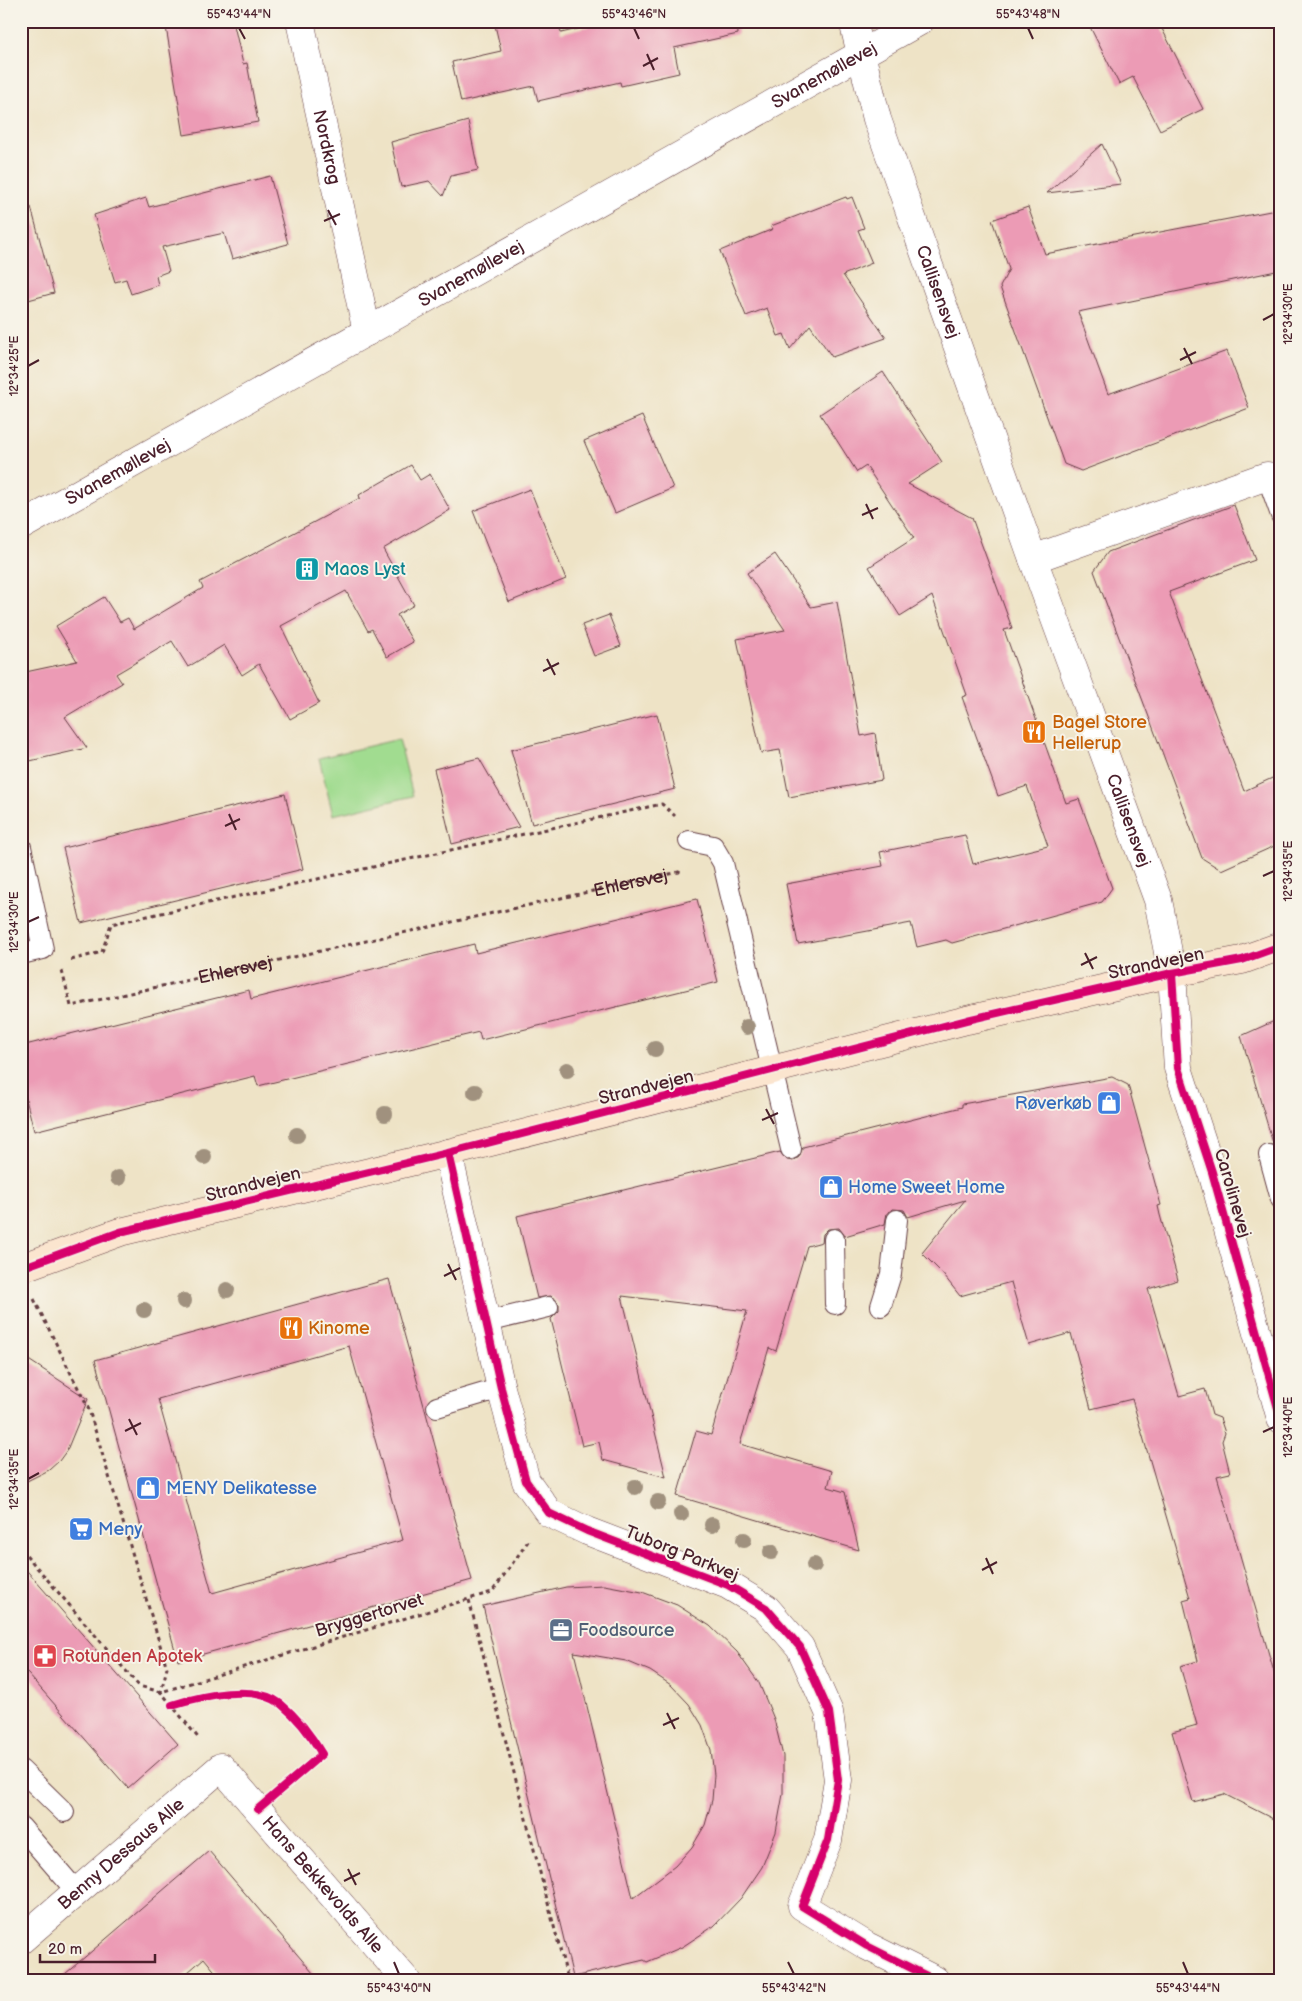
<svg xmlns="http://www.w3.org/2000/svg" width="1302" height="2001" font-family="'Balsamiq Sans',sans-serif">
<rect width="100%" height="100%" fill="#f7f3e8"/>
<filter id="ink" filterUnits="userSpaceOnUse"><feTurbulence type="fractalNoise" baseFrequency=".02" numOctaves="2"/><feDisplacementMap in="SourceGraphic" scale="10" xChannelSelector="R" yChannelSelector="G"/><feConvolveMatrix kernelMatrix="1 2 1 2 8 2 1 2 1" color-interpolation-filters="sRGB"/></filter>
<filter id="wash" filterUnits="userSpaceOnUse"><feTurbulence type="fractalNoise" baseFrequency=".0096" numOctaves="4" result="noise"/><feDisplacementMap in="SourceGraphic" scale="20" xChannelSelector="R" yChannelSelector="G"/><feGaussianBlur stdDeviation="1.12" result="paint"/><feColorMatrix in="noise" values="0 0 0 0 0 0 0 0 0 0 0 0 0 0 0 0 0 1.4 0 .05"/><feComposite in="paint" operator="in"/></filter>
<g filter="url(#wash)">
<rect width="100%" height="100%" fill="#eee3c6"/>
<path fill="#a1dc90" stroke="#767e5e" d="M399 739 413 796 333 815 319 758Z"/>
<g id="blocks">
<g fill="#ec9bb5" fill-rule="evenodd">
<path d="M165 21H233L243 64 247 63 258 122 184 135Z"/>
<path d="M494 21H558L561 33 611 21H737L738 34 674 48 679 73 621 86 620 82 538 101 534 86 461 102 452 62 501 51Z"/>
<path d="M1087 21H1158L1203 109 1160 130 1133 77 1119 84Z"/>
<path d="M468 121 478 170 451 176 443 196 429 181 401 187 391 142Z"/>
<path d="M1102 144 1121 184 1047 193Z"/>
<path d="M270 176 288 244 232 259 224 233 162 247 169 271 156 276 158 285 131 294 126 279 115 282 94 215 146 198 149 207Z"/>
<path d="M846 197 847 199 852 197 864 228 858 230 872 263 843 275 886 338 832 357 810 325 790 349 784 334 778 336 767 308 746 316 720 251 773 229 771 226Z"/>
<path d="M31 207 54 293 21 302V209Z"/>
<path d="M1028 207 1045 254 1281 209V270L1078 312 1108 394 1227 351 1249 408 1081 471 1064 464 1000 287 1009 269 992 220Z"/>
<path d="M883 372 942 462 908 484 972 518 1012 628 1004 630 1066 803 1079 799 1112 888 1102 902 952 943 946 940 917 947 911 923 798 944 786 884 883 866 880 852 965 835 973 864 1048 846 1027 786 998 796 962 697 967 695 932 596 900 616 869 567 914 538 866 466 857 472 820 414Z"/>
<path d="M642 416 673 488 615 513 584 441Z"/>
<path d="M411 465 420 480 430 474 450 510 383 549 414 605 397 615 413 642 387 657 372 629 368 631 346 591 281 626 319 703 290 719 259 664 242 675 224 645 188 667 172 641 116 674 122 683 65 717 87 748 21 763V673L77 661 56 626 104 597 120 622 128 618 134 629 203 588 200 582 360 498 359 495Z"/>
<path d="M530 489 566 579 509 602 473 511Z"/>
<path d="M1234 505 1255 560 1169 592 1244 791 1281 774V843L1221 870 1202 858 1094 571 1108 552Z"/>
<path d="M775 554 811 607 837 602 861 736 875 733 882 780 789 797 780 750 761 753 737 639 785 630 747 573Z"/>
<path d="M609 615 621 646 594 656 582 625Z"/>
<path d="M657 714 675 789 532 824 511 750Z"/>
<path d="M479 758 519 827 452 844 434 769Z"/>
<path d="M285 794 303 869 81 923 63 848Z"/>
<path d="M697 899 718 982 481 1040 479 1032 258 1086 255 1076 34 1131 21 1079V1046L249 990 251 999 474 944 476 953Z"/>
<path d="M1281 1018V1142L1273 1143 1241 1036Z"/>
<path d="M1112 1077 1128 1085 1161 1205 1158 1206 1160 1215 1178 1280 1148 1289 1179 1396 1205 1389 1212 1415 1220 1418 1225 1433 1222 1441 1230 1473 1217 1476 1281 1696V1823L1224 1794 1193 1802 1172 1732 1197 1725 1180 1666 1198 1661 1183 1600 1190 1598 1132 1399 1091 1409 1071 1333 1029 1345 1011 1282 960 1296 941 1272 922 1253 965 1200 908 1217 904 1210 893 1209 887 1213 885 1224 845 1236 839 1228 828 1229 823 1234 822 1242 807 1246 776 1351 769 1348 740 1444 832 1471 828 1487 845 1492 859 1550 677 1496 696 1431 711 1435 747 1311 622 1296 666 1477 603 1460 599 1442 582 1446 551 1319 559 1311V1304L551 1296 537 1298 517 1216 780 1152 787 1160 793 1161 799 1157 803 1147 962 1107V1104Z"/>
<path d="M389 1279 472 1580 178 1661 95 1360ZM349 1346 403 1540 212 1593 158 1399Z"/>
<path d="M21 1355 88 1399 67 1450 59 1461 49 1470 21 1484Z"/>
<path d="M21 1564 178 1744 128 1788 21 1666Z"/>
<path d="M604 1585 642 1592 677 1605 710 1626 737 1652 759 1683 774 1719 783 1756V1794L776 1832 762 1867 741 1898 714 1926 682 1947 647 1962 644 1960 573 1977 483 1606 566 1587ZM574 1652 626 1661 650 1671 671 1685 689 1704 702 1725 711 1750 714 1775 712 1800 705 1825 692 1847 675 1866 633 1898Z"/>
<path d="M209 1851 319 1980H222L204 1958 179 1980H58Z"/>
</g>
</g>
</g>
<g filter="url(#ink)">
<use href="#blocks" fill-opacity="0" stroke="#633c42" stroke-width="1"/>
<g fill="none" stroke-linecap="round" stroke-linejoin="round">
<defs>
<g id="service">
<path d="M1267 476 1281 515"/>
<path d="M689 841 713 846 723 863 791 1149"/>
<path d="M21 847 43 949 21 954"/>
<path d="M1269 1155 1281 1199"/>
<path d="M834 1239 835 1304"/>
<path d="M881 1306 891 1274 897 1220"/>
<path d="M487 1322 548 1307"/>
<path d="M437 1407 501 1388"/>
<path d="M21 1770 64 1812"/>
<path d="M21 1827 77 1892"/>
</g>
<g id="minor">
<path id="s2" d="M300 21 367 332"/>
<path id="s3" d="M853 21 877 119 1033 559 1158 900 1172 973 1178 1068 1212 1172 1281 1419"/>
<path id="s4" d="M21 526 920 21"/>
<path d="M1033 559 1267 476"/>
<path d="M448 1153 501 1388 526 1481 549 1513 587 1531 728 1585 766 1608 800 1647 829 1712 838 1780 828 1840 802 1906 867 1946 935 1980"/>
<path id="s5" d="M21 1940 221 1767 406 1980"/>
</g>
<path id="secondary" d="M21 1268 120 1232 448 1153 967 1020 1172 973 1242 960 1281 946"/>
</defs>
<use href="#service" stroke="#633c42" stroke-width="22"/>
<use href="#minor" stroke="#633c42" stroke-width="29"/>
<use href="#secondary" stroke="#633c42" stroke-width="29"/>
<g stroke="#633c42" stroke-width="3" stroke-dasharray="4 4" stroke-linecap="butt">
<path d="M71 960 102 952 111 924 662 804 675 816"/>
<path id="s1" d="M62 971 71 1006 679 872 680 869"/>
<path d="M34 1299 89 1410 167 1668 161 1692 200 1740"/>
<path d="M21 1549 139 1686 161 1692 492 1592 529 1540"/>
<path d="M469 1600 568 1980"/>
</g>
<use href="#service" stroke="#fff" stroke-width="20"/>
<use href="#minor" stroke="#fff" stroke-width="28"/>
<use href="#secondary" stroke="#fbe5cf" stroke-width="28"/>
<defs>
<g id="cycleway">
<path d="M1172 973 1178 1068 1212 1172 1281 1419"/>
<path d="M448 1153 501 1388 526 1481 549 1513 587 1531 728 1585 766 1608 800 1647 829 1712 838 1780 828 1840 802 1906 867 1946 935 1980"/>
<path d="M21 1268 120 1232 448 1153 967 1020 1172 973 1242 960 1281 946"/>
<path d="M172 1705C201 1696 255 1683 281 1704 298 1718 311 1735 322 1754L258 1809"/>
</g>
</defs>
<use href="#cycleway" stroke="#f7f3e8" stroke-width="11"/>
<use href="#cycleway" stroke="#d6006c" stroke-width="8"/>
</g>
<g fill="#a0917e">
<circle cx="747" cy="1027" r="8"/>
<circle cx="655" cy="1049" r="8"/>
<circle cx="567" cy="1070" r="8"/>
<circle cx="475" cy="1092" r="8"/>
<circle cx="385" cy="1114" r="8"/>
<circle cx="297" cy="1135" r="8"/>
<circle cx="204" cy="1157" r="8"/>
<circle cx="118" cy="1178" r="8"/>
<circle cx="227" cy="1290" r="8"/>
<circle cx="184" cy="1301" r="8"/>
<circle cx="144" cy="1310" r="8"/>
<circle cx="635" cy="1487" r="8"/>
<circle cx="658" cy="1502" r="8"/>
<circle cx="681" cy="1514" r="8"/>
<circle cx="712" cy="1525" r="8"/>
<circle cx="744" cy="1540" r="8"/>
<circle cx="771" cy="1552" r="8"/>
<circle cx="814" cy="1565" r="8"/>
</g>
</g>
<path fill="none" stroke="#4a1f2b" stroke-width="2" d="M239 28 245 39M634 28 639 39M1028 28 1033 39M647 54 654 70M643 66 658 58M328 210 336 225M324 221 340 214M1263 320 1274 314M1184 348 1192 364M1180 360 1196 352M28 366 39 360M866 504 873 519M862 515 878 508M547 659 555 675M543 671 559 663M229 814 236 830M225 826 240 819M1263 876 1274 871M28 922 39 917M1085 953 1093 969M1081 965 1097 957M766 1109 774 1124M762 1120 778 1113M448 1264 456 1280M444 1276 460 1268M129 1419 137 1435M125 1431 141 1423M1263 1432 1274 1427M28 1479 39 1473M986 1558 993 1574M982 1570 997 1562M667 1713 675 1729M663 1725 679 1718M348 1869 356 1885M344 1881 360 1873M394 1962 399 1974M788 1962 794 1974M1183 1962 1188 1974"/>
<defs>
<symbol id="building-square" viewBox="-11 -11 22 22"><rect x="-9" y="-9" width="18" height="18" rx="4" fill="#0f9aa8" stroke="#f7f3e8"/><path d="M-4-6H4V6H1V3H-1V6H-4ZM-2.5-4.3h1.7v1.8h-1.7ZM.8-4.3h1.7v1.8H.8ZM-2.5-1h1.7V.8h-1.7ZM.8-1h1.7V.8H.8Z" fill="#fff"/></symbol>
<symbol id="restaurant-square" viewBox="-11 -11 22 22"><rect x="-9" y="-9" width="18" height="18" rx="4" fill="#e8710a" stroke="#f7f3e8"/><path d="M-5-6h1v4h1v-4h1v4h1v-4h1v5L-1.5 .5V6h-2V.5L-5-1ZM5-6V6H3V1.5H1.5Q1.5-4 5-6Z" fill="#fff"/></symbol>
<symbol id="shop-square" viewBox="-11 -11 22 22"><rect x="-9" y="-9" width="18" height="18" rx="4" fill="#3f7fe0" stroke="#f7f3e8"/><path d="M-5-2.5h2.3a2.7 3.5 0 0 1 5.4 0H5L5.5 6h-11ZM-1.5-2.5h3a1.5 2.3 0 0 0-3 0Z" fill="#fff"/></symbol>
<symbol id="supermarket-square" viewBox="-11 -11 22 22"><rect x="-9" y="-9" width="18" height="18" rx="4" fill="#3f7fe0" stroke="#f7f3e8"/><path d="M-6-5.5h2.5l.6 2H6L4.5 2H-2.5L-4.4-4H-6ZM-1.5 3.2a1.3 1.3 0 1 0 .1 0ZM3 3.2a1.3 1.3 0 1 0 .1 0Z" fill="#fff"/></symbol>
<symbol id="office-square" viewBox="-11 -11 22 22"><rect x="-9" y="-9" width="18" height="18" rx="4" fill="#5c6f8a" stroke="#f7f3e8"/><path d="M-6-3h4V-5.5h4V-3h4V5H-6ZM-1-4.5V-3h2v-1.5ZM-6 0V1H6V0Z" fill="#fff"/></symbol>
<symbol id="pharmacy-square" viewBox="-11 -11 22 22"><rect x="-9" y="-9" width="18" height="18" rx="4" fill="#e0444e" stroke="#f7f3e8"/><path d="M-2-6h4v4h4v4h-4v4h-4v-4h-4v-4h4Z" fill="#fff"/></symbol>
</defs>
<g fill-rule="evenodd">
<use href="#building-square" x="293" y="555" width="28" height="28"/>
<use href="#restaurant-square" x="1020" y="718" width="28" height="28"/>
<use href="#shop-square" x="1095" y="1089" width="28" height="28"/>
<use href="#shop-square" x="817" y="1173" width="28" height="28"/>
<use href="#restaurant-square" x="277" y="1314" width="28" height="28"/>
<use href="#shop-square" x="134" y="1474" width="28" height="28"/>
<use href="#supermarket-square" x="67" y="1515" width="28" height="28"/>
<use href="#office-square" x="547" y="1616" width="28" height="28"/>
<use href="#pharmacy-square" x="31" y="1642" width="28" height="28"/>
</g>
<g text-anchor="middle" stroke-width="4" stroke-linejoin="round" paint-order="stroke">
<g font-size="18" fill="#4a1f2b" stroke="#f7f3e8">
<text dy="6" stroke="none"><textPath href="#s4" startOffset="921">Svanemøllevej</textPath></text>
<text dy="6" stroke="none"><textPath href="#s2" startOffset="129">Nordkrog</textPath></text>
<text dy="6" stroke="none"><textPath href="#s4" startOffset="516">Svanemøllevej</textPath></text>
<text dy="6" stroke="none"><textPath href="#s3" startOffset="284">Callisensvej</textPath></text>
<text dy="6" stroke="none"><textPath href="#s4" startOffset="111">Svanemøllevej</textPath></text>
<text dy="6" stroke="none"><textPath href="#s3" startOffset="846">Callisensvej</textPath></text>
<text dy="6" stroke="none"><textPath href="#s1" startOffset="609">Ehlersvej</textPath></text>
<text transform="translate(1156 963) rotate(-12)" y="6">Strandvejen</text>
<text dy="6" stroke="none"><textPath href="#s1" startOffset="204">Ehlersvej</textPath></text>
<text transform="translate(646 1087) rotate(-14)" y="6">Strandvejen</text>
<text transform="translate(253 1184) rotate(-14)" y="6">Strandvejen</text>
<text transform="translate(1233 1193) rotate(74)" y="6">Carolinevej</text>
<text transform="translate(682 1553) rotate(22)" y="6">Tuborg Parkvej</text>
<text transform="translate(369 1615) rotate(-17)" y="6">Bryggertorvet</text>
<text dy="6" stroke="none"><textPath href="#s5" startOffset="132">Benny Dessaus Alle</textPath></text>
<text dy="6" stroke="none"><textPath href="#s5" startOffset="420">Hans Bekkevolds Alle</textPath></text>
</g>
<g font-size="18" fill="#0d838f" stroke="#f7f3e8" text-anchor="start">
<text x="324" y="575">Maos Lyst</text>
</g>
<g font-size="18" fill="#c56008" stroke="#f7f3e8" text-anchor="start">
<text x="1052" y="728">Bagel Store<tspan x="1052" dy="21">Hellerup</tspan></text>
<text x="308" y="1334">Kinome</text>
</g>
<g font-size="18" fill="#366cbe" stroke="#f7f3e8" text-anchor="start">
<text x="1092" y="1109" text-anchor="end">Røverkøb</text>
<text x="848" y="1193">Home Sweet Home</text>
<text x="166" y="1494">MENY Delikatesse</text>
<text x="98" y="1535">Meny</text>
</g>
<g font-size="18" fill="#4e5e75" stroke="#f7f3e8" text-anchor="start">
<text x="578" y="1636">Foodsource</text>
</g>
<g font-size="18" fill="#be3a42" stroke="#f7f3e8" text-anchor="start">
<text x="62" y="1662">Rotunden Apotek</text>
</g>
</g>
<rect width="1302" height="2001" fill="none" stroke="#f7f3e8" stroke-width="55"/>
<path d="M40 1954v8h115v-8" fill="none" stroke="#4a1f2b" stroke-width="2.5"/>
<text x="48" y="1954" font-size="15" fill="#4a1f2b" stroke="#f7f3e8" stroke-width="4" paint-order="stroke">20 m</text>
<rect x="28" y="28" width="1246" height="1946" fill="none" stroke="#4a1f2b" stroke-width="2"/>
<g font-size="12" text-anchor="middle" fill="#4a1f2b">
<text x="239" y="18">55°43'44"N</text>
<text x="634" y="18">55°43'46"N</text>
<text x="1028" y="18">55°43'48"N</text>
<text transform="translate(1288 314) rotate(-90)" y="4">12°34'30"E</text>
<text transform="translate(14 366) rotate(-90)" y="4">12°34'25"E</text>
<text transform="translate(1288 871) rotate(-90)" y="4">12°34'35"E</text>
<text transform="translate(14 922) rotate(-90)" y="4">12°34'30"E</text>
<text transform="translate(1288 1427) rotate(-90)" y="4">12°34'40"E</text>
<text transform="translate(14 1479) rotate(-90)" y="4">12°34'35"E</text>
<text x="399" y="1992">55°43'40"N</text>
<text x="794" y="1992">55°43'42"N</text>
<text x="1188" y="1992">55°43'44"N</text>
</g>
</svg>
